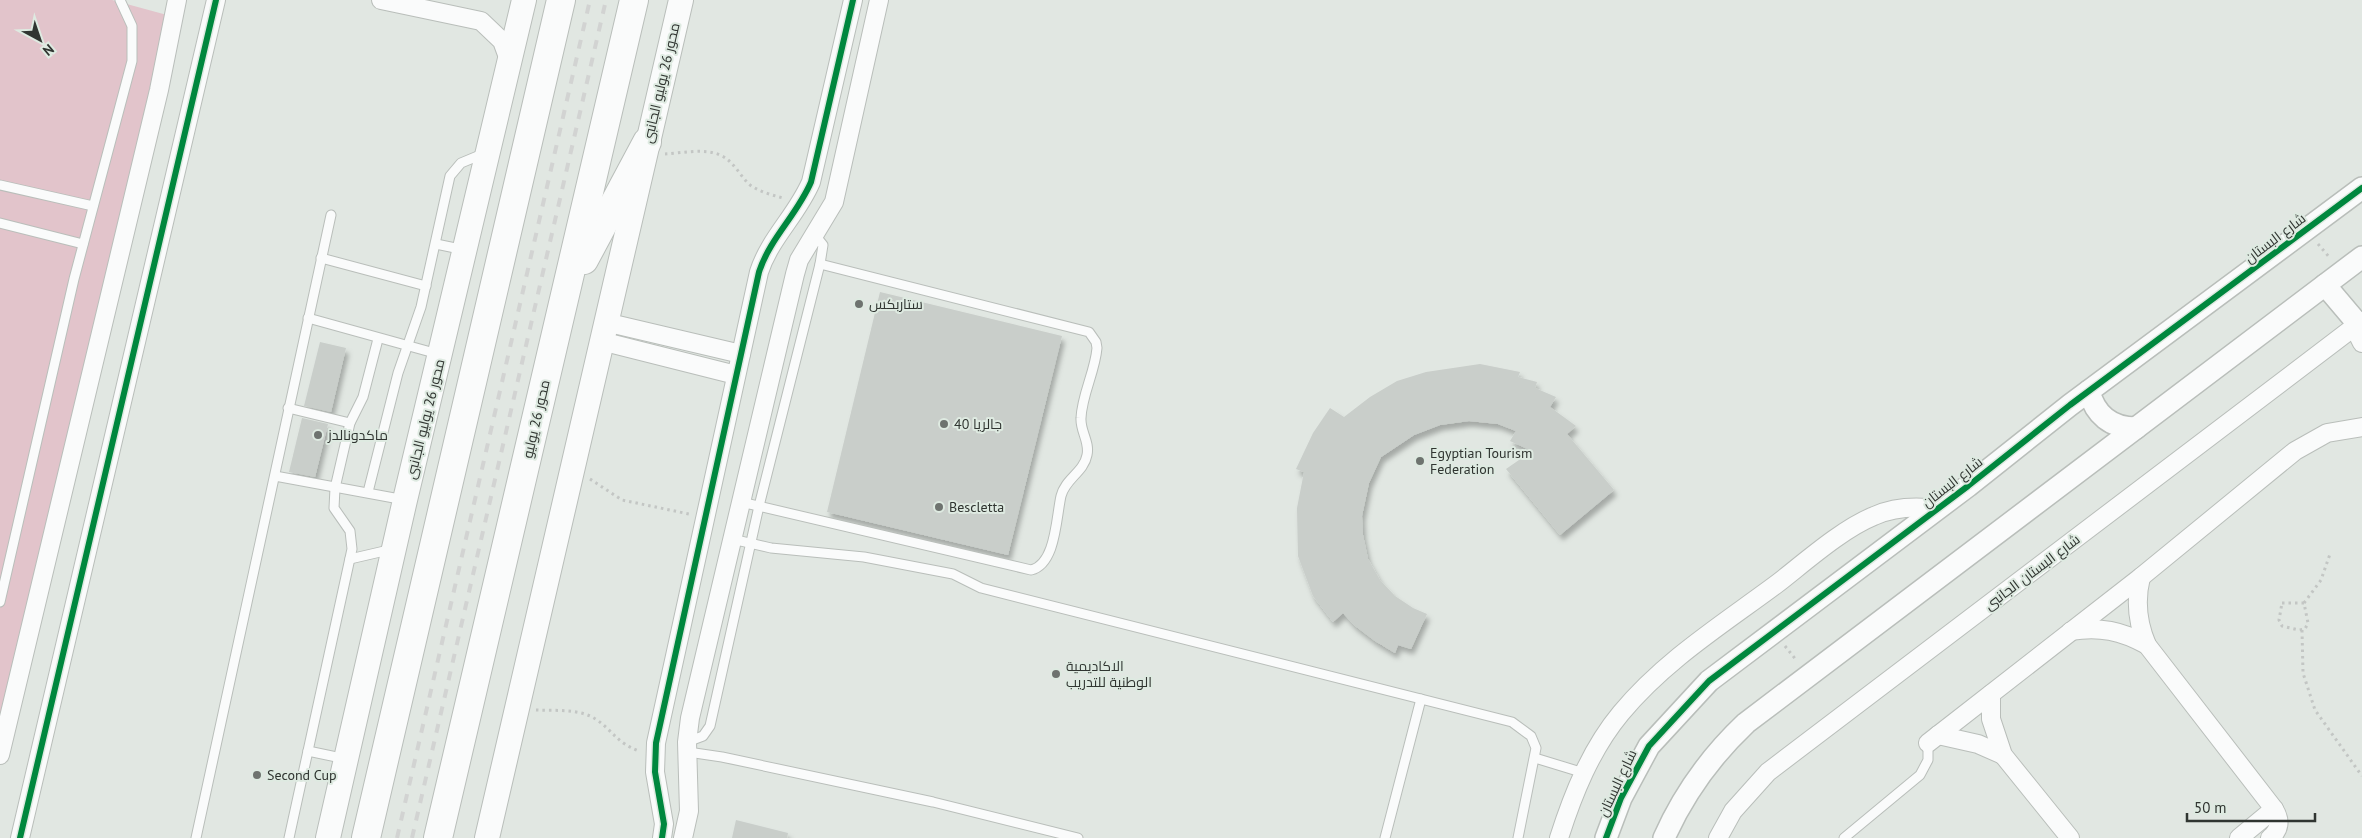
<svg xmlns="http://www.w3.org/2000/svg" width="2362" height="838" font-family="'PT Sans',Cairo,sans-serif">
<defs>
<filter id="shadow"><feDropShadow dx="3" dy="5.5" stdDeviation="2.5" flood-color="#0004"/></filter>
</defs>
<rect width="100%" height="100%" fill="#e1e7e2"/>
<path fill="#e2c4cb" d="M0 0H112L167 15 0 728Z"/>
<g fill="#c9ceca" filter="url(#shadow)">
<path d="M880 292 1062 336 1008 555 827 512Z"/>
<path d="M320 342 346 348 331 412 304 406Z"/>
<path d="M1480 364 1520 372 1518 377 1537 382 1535 388 1556 397 1550 407 1576 426 1567 434 1614 490 1560 535 1506 469 1532 451 1510 441 1516 431 1498 424 1469 421 1440 425 1414 435 1381 457 1369 483 1362 516 1363 535 1368 559 1380 580 1395 596 1413 608 1427 614 1411 649 1398 645 1395 653 1375 641 1354 625 1343 613 1333 622 1313 596 1298 556 1297 508 1304 472 1296 469 1313 433 1330 408 1344 417 1370 397 1397 381 1426 372Z"/>
<path d="M302 418 328 424 315 477 289 472Z"/>
<path d="M736 820 788 833 787 838H732Z"/>
</g>
<g fill="none" stroke-linecap="round" stroke-linejoin="round">
<defs>
<g id="service">
<path d="M0 185 93 206"/>
<path d="M0 223 83 244"/>
<path d="M436 244 465 250"/>
<path d="M321 258 426 286"/>
<path d="M308 318 438 354"/>
<path d="M288 408 350 423"/>
<path d="M275 476 405 500"/>
<path d="M368 492 398 373 421 307 450 176 461 163 485 153"/>
<path d="M741 502 1031 570C1056 564 1056 518 1061 496 1065 479 1084 472 1087 455 1090 442 1080 431 1081 418 1082 394 1095 372 1097 348L1096 342 1089 332 820 264"/>
<path d="M732 539 771 548 864 557 953 574 981 588 1512 722 1531 736 1536 748 1518 838"/>
<path d="M350 559 393 549"/>
<path d="M0 602 74 279 132 61V26L120 0"/>
<path d="M687 742 703 736 710 726 759 506 820 264 823 245 815 235"/>
<path d="M308 751 346 759"/>
<path d="M688 752 722 757 933 802 1078 838"/>
<path d="M1535 758 1584 773"/>
<path d="M196 838 331 215"/>
<path d="M289 838 352 549 350 531 334 508 335 488 350 423 363 397 378 339"/>
<path d="M1385 838 1421 699"/>
<path d="M1844 838 1920 775 1928 760V743"/>
</g>
<g id="minor">
<path d="M381 0 481 21 502 41 509 60"/>
<path d="M605 322 741 354"/>
<path d="M2362 324H2358L2359 337 2362 343"/>
<path d="M601 341 736 375"/>
<path d="M2141 577C2135 601 2137 622 2147 645L2274 809C2281 820 2280 830 2270 838"/>
<path d="M2071 631C2099 626 2122 631 2147 645"/>
<path d="M1991 694V719L2003 755 2070 838"/>
<path d="M1938 735 1978 744 2003 755"/>
<path d="M1928 743 2141 577 2295 451 2327 433 2362 427"/>
<path d="M0 755 159 90 177 0"/>
<path d="M20 838 216 0"/>
<path d="M662 838 664 824 655 772 656 743 759 272C770 238 797 215 811 182L853 0"/>
<path d="M683 838 689 811 687 742 690 718 795 274 799 260 834 202 879 0"/>
<path d="M1559 838C1573 794 1591 749 1621 713 1665 660 1723 624 1778 583 1805 562 1842 529 1874 516 1894 507 1915 506 1937 509"/>
<path d="M1718 838 1733 811 1768 772 2362 321"/>
<path d="M2239 838 2274 809"/>
</g>
<g id="tertiary">
<path d="M2325 285 2358 324"/>
<path d="M2089 391C2095 415 2111 428 2136 428"/>
<path d="M1606 838 1621 798 1649 746 1709 681 1968 486 2070 405 2362 188"/>
<path d="M1664 838C1684 793 1710 757 1746 723L2362 257"/>
</g>
<g id="secondary">
<path d="M328 838 405 500 524 0"/>
<path d="M487 838 681 0"/>
</g>
<g id="trunk">
<path d="M584 260 647 142"/>
<path d="M366 838 561 0"/>
<path d="M438 838 634 0"/>
</g>
</defs>
<use href="#service" stroke="#b9beba" stroke-width="11"/>
<use href="#minor" stroke="#b9beba" stroke-width="20"/>
<use href="#tertiary" stroke="#b9beba" stroke-width="24"/>
<use href="#secondary" stroke="#b9beba" stroke-width="26"/>
<use href="#trunk" stroke="#b9beba" stroke-width="30"/>
<g stroke="#c3c6c4" stroke-width="3" stroke-dasharray="2.5 4" stroke-linecap="butt">
<path d="M665 154C682 153 705 148 720 155 734 161 739 175 750 185 760 192 772 195 783 198"/>
<path d="M2318 244 2330 258"/>
<path d="M590 479 622 500 689 514"/>
<path d="M2282 603H2304L2308 623 2305 629 2299 630 2282 626 2279 620Z"/>
<path d="M2304 603 2321 580 2330 554"/>
<path d="M2302 630 2303 673 2315 710 2362 776"/>
<path d="M1785 646 1797 661"/>
<path d="M536 710C556 711 580 708 597 720 614 732 617 743 639 751"/>
</g>
<use href="#service" stroke="#fafbfb" stroke-width="9"/>
<use href="#minor" stroke="#fafbfb" stroke-width="18"/>
<use href="#tertiary" stroke="#fafbfb" stroke-width="21"/>
<use href="#secondary" stroke="#fafbfb" stroke-width="24"/>
<use href="#trunk" stroke="#fafbfb" stroke-width="28"/>
<g stroke="#d2d3d2" stroke-width="4" stroke-dasharray="9 9" stroke-linecap="butt">
<path d="M397 838 590 0"/>
<path d="M412 838 606 0"/>
</g>
<defs>
<g id="cycleway">
<path d="M20 838 216 0"/>
<path d="M662 838 664 824 655 772 656 743 759 272C770 238 797 215 811 182L853 0"/>
<path d="M1606 838 1621 798 1649 746 1709 681 1968 486 2070 405 2362 188"/>
</g>
</defs>
<use href="#cycleway" stroke="#deeae1" stroke-width="9"/>
<use href="#cycleway" stroke="#00873e" stroke-width="6"/>
</g>
<g fill="#6e736f" stroke="#deeae1" stroke-width="2">
<circle cx="859" cy="304" r="5"/>
<circle cx="944" cy="424" r="5"/>
<circle cx="318" cy="435" r="5"/>
<circle cx="1420" cy="461" r="5"/>
<circle cx="939" cy="507" r="5"/>
<circle cx="1056" cy="674" r="5"/>
<circle cx="257" cy="775" r="5"/>
</g>
<g text-anchor="middle" stroke-width="4" stroke-linejoin="round" paint-order="stroke">
<g font-size="14" fill="#303531" stroke="#deeae1">
<text transform="translate(661 83) rotate(-77)" y="5">محور 26 يوليو الجانبى</text>
<text transform="translate(2275 238) rotate(-37)" y="5">شارع البستان</text>
<text transform="translate(425 419) rotate(-76)" y="5">محور 26 يوليو الجانبى</text>
<text transform="translate(536 419) rotate(-77)" y="5">محور 26 يوليو</text>
<text transform="translate(1952 482) rotate(-38)" y="5">شارع البستان</text>
<text transform="translate(2032 572) rotate(-37)" y="5">شارع البستان الجانبى</text>
<text transform="translate(1617 783) rotate(-65)" y="5">شارع البستان</text>
</g>
<g font-size="14" fill="#303531" stroke="#deeae1" text-anchor="start">
<text x="869" y="309">ستاربكس</text>
<text x="954" y="429">جالريا 40</text>
<text x="328" y="440">ماكدونالدز</text>
<text x="1430" y="458">Egyptian Tourism<tspan x="1430" dy="16">Federation</tspan></text>
<text x="949" y="512">Bescletta</text>
<text x="1066" y="671">الاكاديمية<tspan x="1066" dy="16">الوطنية للتدريب</tspan></text>
<text x="267" y="780">Second Cup</text>
</g>
</g>
<g transform="translate(40 40) rotate(140)" stroke="#deeae1" stroke-width="4" paint-order="stroke">
<path d="M0-4L9 19L0 12L-9 19Z" fill="#303531"/>
<text y="-8" font-size="14" font-weight="bold" text-anchor="middle" fill="#303531">N</text>
</g>
<path d="M2187 813v8h128v-8" fill="none" stroke="#303531" stroke-width="2.5"/>
<text x="2194" y="813" font-size="15" fill="#303531" stroke="#deeae1" stroke-width="4" paint-order="stroke">50 m</text>
</svg>
